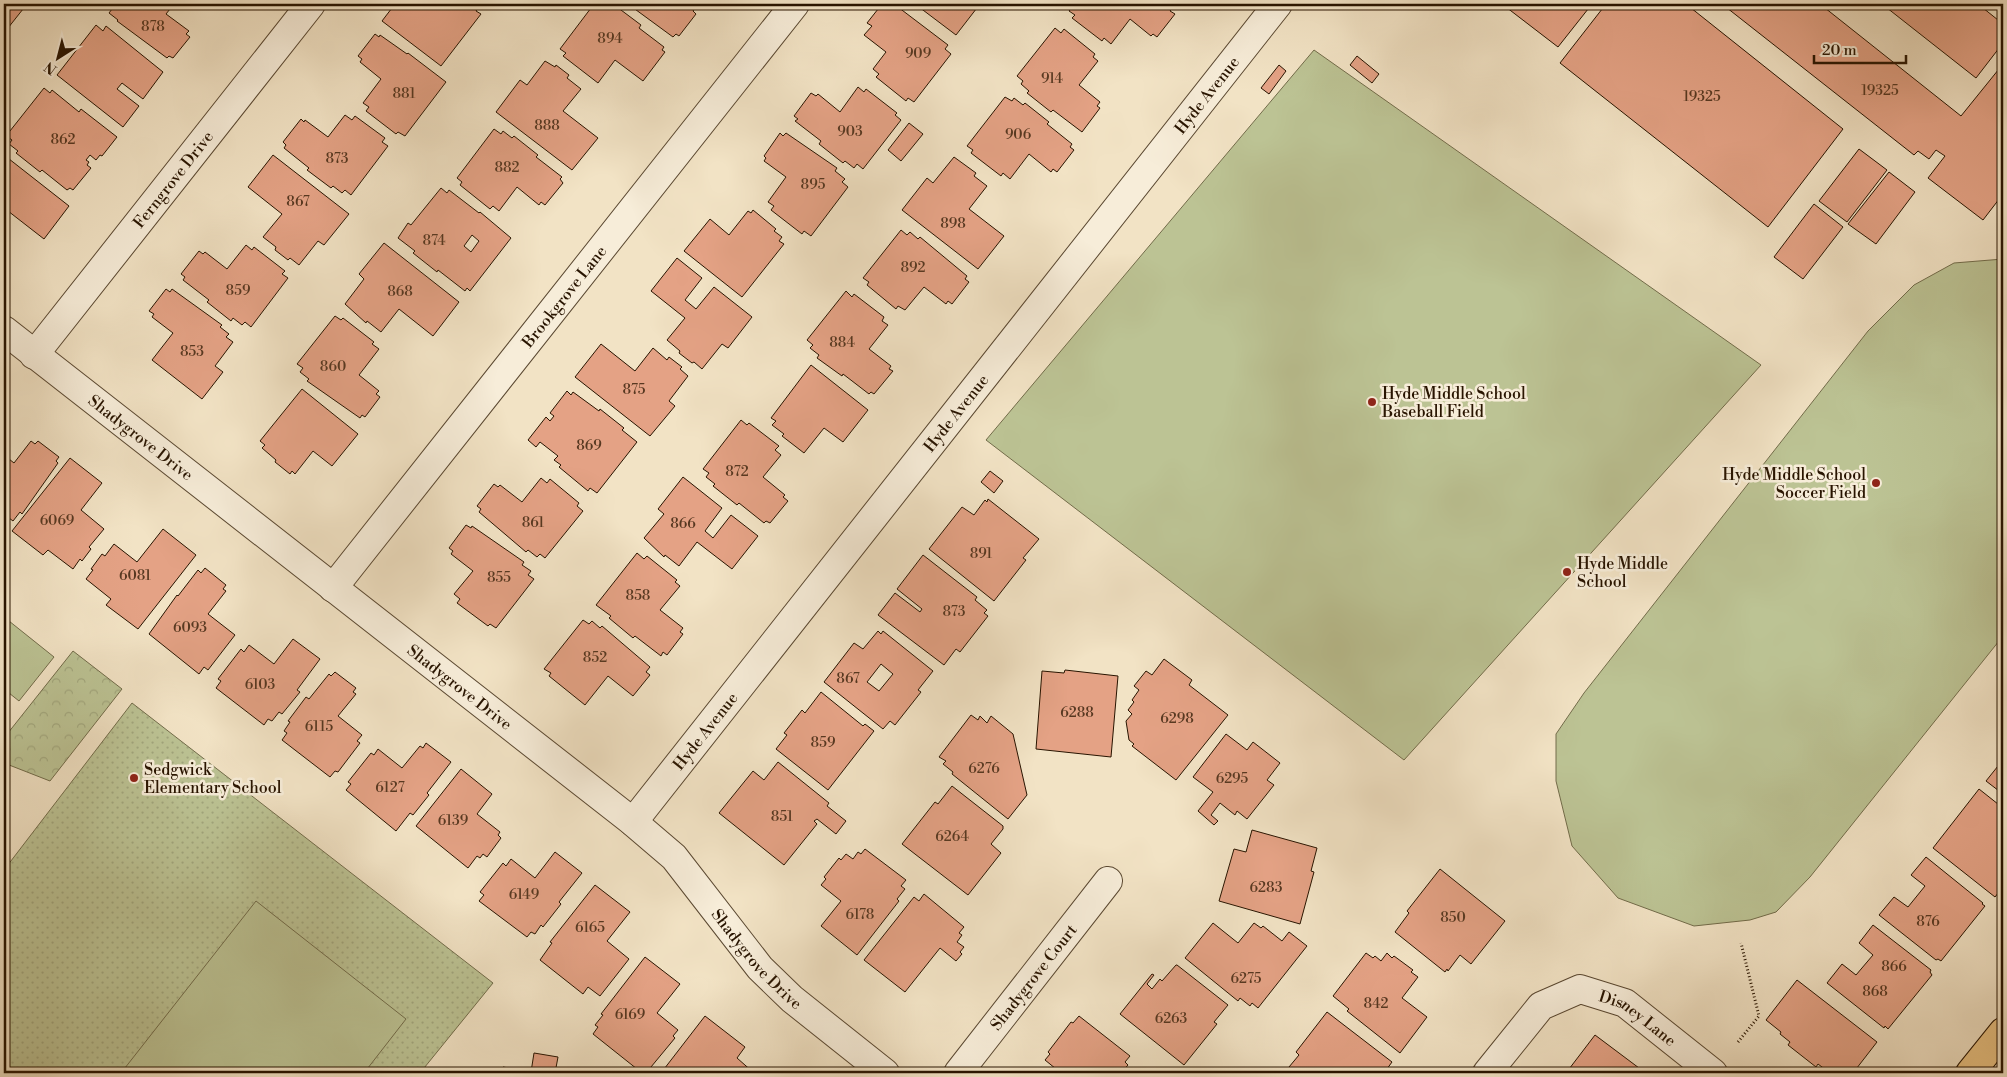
<svg xmlns="http://www.w3.org/2000/svg" width="2007" height="1077" font-family="'Libre Bodoni',serif">
<defs>
<pattern id="grass-dots" width="8" height="8" patternUnits="userSpaceOnUse" patternTransform="scale(1.25)"><rect width="8" height="8" fill="#bcc394"/><path d="M2 2h.1M6 6h.1" fill="none" stroke="#a2a77e" stroke-width="1.8" stroke-linecap="round"/></pattern>
<pattern id="park-crowns" width="20" height="18" patternUnits="userSpaceOnUse" patternTransform="scale(1.25)"><rect width="20" height="18" fill="#bcc394"/><path d="M2 6a3 3 0 1 1 6 0M12 15a3 3 0 1 1 6 0" fill="none" stroke="#a2a77e"/></pattern>
</defs>
<rect width="100%" height="100%" fill="#f2e3c5"/>
<filter id="stains"><feTurbulence type="fractalNoise" baseFrequency=".004" numOctaves="4"/><feColorMatrix values="0 0 0 0 .2 0 0 0 0 .09 0 0 0 0 .02 0 0 0 .5 -.17"/></filter>
<radialGradient id="worn" r=".72"><stop offset=".6" stop-color="#630" stop-opacity="0"/><stop offset="1" stop-color="#630" stop-opacity=".3"/></radialGradient>
<path fill="url(#grass-dots)" stroke="#726c4a" d="M132 703 493 983 420 1073H4V870Z"/>
<path fill="url(#park-crowns)" stroke="#726c4a" d="M73 651 122 689 50 781 4 763V738Z"/>
<g fill="#bcc394" stroke="#726c4a">
<path d="M1314 50 1761 365 1404 760 986 440Z"/>
<path d="M2003 259V636L1810 877 1776 912 1750 920 1694 926 1618 898 1572 846 1556 781V734L1584 693 1868 331 1914 285 1954 263Z"/>
<path d="M4 617 54 657 19 701 4 689Z"/>
<path d="M256 901 406 1019 364 1073H121Z"/>
</g>
<g fill="#e4a285" stroke="#281400" fill-rule="evenodd">
<path d="M4 4H27L8 28 4 24Z"/>
<path d="M106 4H174L166 14 189 31 186 34 190 37 173 58 169 56 167 58 117 21 118 20 109 13 112 9Z"/>
<path d="M395 4H476L479 6 476 11 481 14 441 66 382 21Z"/>
<path d="M594 4 604 5 609 4 615 9 617 7 641 25 639 28 664 47 662 50 665 52 643 81 615 60 598 83 563 56 566 53 560 49Z"/>
<path d="M628 4H689L695 8 693 11 696 14 679 36 676 34 673 37Z"/>
<path d="M882 4H894L948 45 945 49 951 54 914 102 908 98 906 101 876 77 879 74 873 69 886 52 864 35 872 26 867 23Z"/>
<path d="M915 4H980L956 35Z"/>
<path d="M1074 4H1170L1173 7 1170 11 1175 14 1157 37 1153 34 1151 36 1130 19 1111 44 1104 38 1102 41 1072 18 1075 15 1069 11Z"/>
<path d="M1502 4H1592L1558 47Z"/>
<path d="M1606 4H1686L1843 129 1768 227 1560 63Z"/>
<path d="M1722 4H1820L1961 116 2003 64V194L1983 220 1928 178 1945 156 1936 150 1929 159 1918 151 1914 155Z"/>
<path d="M1882 4H1978L2003 24V43L1976 78Z"/>
<path d="M96 25 103 31 106 26 163 72 143 99 122 83 117 89 139 106 123 127 57 75Z"/>
<path d="M1055 28 1061 33 1064 29 1095 54 1093 57 1098 61 1079 85 1100 102 1097 106 1100 108 1082 132 1053 110 1051 112 1027 93 1029 91 1021 84 1023 81 1017 76Z"/>
<path d="M375 34 379 37 380 35 407 54 408 53 446 82 405 136 398 132 396 134 366 111 369 107 363 103 381 79 360 62 362 59 358 56Z"/>
<path d="M1357 56 1379 74 1372 83 1350 65Z"/>
<path d="M545 61 555 67 556 65 569 75 567 78 581 89 563 111 598 138 572 170 496 112 520 80 527 85Z"/>
<path d="M1279 65 1286 71 1269 94 1261 88Z"/>
<path d="M858 87 864 92 866 89 897 113 895 115 901 120 863 169 857 164 854 168 845 161 843 163 819 144 821 141 795 121 798 119 794 116 811 93 816 96 818 94 840 112Z"/>
<path d="M44 88 50 93 52 90 79 112 81 109 117 137 102 156 100 155 96 160 90 155 86 160 89 162 87 165 91 168 73 190 70 188 67 190 42 170 40 172 16 153 18 151 9 144 12 140 6 136Z"/>
<path d="M1005 97 1012 101 1014 98 1023 105 1025 103 1049 122 1047 124 1072 144 1070 147 1074 150 1057 172 1053 169 1051 172 1029 154 1010 179 1003 173 1001 176 971 153 973 150 967 146Z"/>
<path d="M345 115 352 120 355 116 385 138 382 142 388 146 351 195 345 190 342 193 333 186 331 188 307 170 309 168 284 148 286 145 283 142 301 119 304 122 305 120 328 137Z"/>
<path d="M909 123 923 134 901 161 888 150Z"/>
<path d="M494 129 501 134 503 131 512 138 514 136 538 155 536 157 562 177 560 179 563 183 545 205 541 202 539 205 517 187 499 211 493 206 490 209 460 185 462 182 457 178Z"/>
<path d="M780 133 783 136 786 133 837 168 835 171 845 179 842 182 848 187 811 236 804 231 802 234 771 210 774 206 768 202 786 177 764 161 766 158 764 156Z"/>
<path d="M1859 149 1887 170 1847 222 1819 201Z"/>
<path d="M4 155 69 206 44 239 8 211 4 216Z"/>
<path d="M273 155 349 214 324 245 318 241 299 265 290 258 288 260 275 250 276 247 263 237 282 214 248 187Z"/>
<path d="M954 157 976 173 974 176 987 186 969 209 1004 236 978 269 902 210 927 178 933 183Z"/>
<path d="M1889 172 1915 192 1876 244 1848 224Z"/>
<path d="M441 188 447 193 449 190 479 213 480 212 511 238 470 291 467 288 465 291 438 270 437 272 413 253 415 251 398 238 408 223 411 225ZM472 235 479 241 471 252 464 246Z"/>
<path d="M1814 204 1843 227 1803 279 1774 257Z"/>
<path d="M753 210 776 229 774 231 782 237 779 241 784 244 742 297 684 251 710 219 729 235 748 211 751 213Z"/>
<path d="M901 230 907 235 910 232 918 239 920 237 967 276 965 279 969 282 952 304 948 301 946 304 924 287 905 310 898 306 896 309 867 285 869 282 863 278Z"/>
<path d="M384 243 459 302 433 336 399 309 381 332 367 321 366 323 345 304 364 279 359 274Z"/>
<path d="M246 245 252 250 254 247 285 271 282 274 288 278 251 327 245 322 242 325 233 318 231 321 207 302 209 300 183 280 185 277 181 274 199 251 203 254 205 252 227 269Z"/>
<path d="M677 258 702 278 685 300 696 309 714 287 752 317 728 348 722 344 702 369 694 362 692 363 679 353 680 351 667 340 685 318 651 291Z"/>
<path d="M166 289 170 292 172 289 222 325 220 327 229 334 226 337 233 342 215 366 223 372 202 399 152 360 173 333 152 317 154 314 149 311Z"/>
<path d="M846 291 852 297 854 294 884 317 882 321 888 325 869 349 891 366 889 369 893 371 874 394 871 392 869 394 843 374 842 376 817 358 819 355 810 348 813 345 807 340Z"/>
<path d="M335 316 341 320 343 318 374 342 372 344 379 349 359 375 379 391 376 394 380 397 365 417 362 415 360 418 307 381 309 379 300 372 303 368 297 364Z"/>
<path d="M601 344 635 371 653 348 667 360 669 357 682 367 680 369 688 376 669 401 675 406 650 436 575 377Z"/>
<path d="M811 365 868 410 843 442 824 428 804 453 782 436 784 434 772 425 776 421 771 418Z"/>
<path d="M302 389 358 434 332 466 313 451 295 474 292 471 290 474 275 462 276 460 262 448 265 445 260 441Z"/>
<path d="M567 391 571 395 573 392 599 411 600 409 624 428 622 430 637 442 597 493 590 488 588 491 559 467 561 465 554 460 558 456 540 442 536 447 528 440 546 417 550 421 554 416 550 413Z"/>
<path d="M741 420 747 425 749 423 779 446 775 450 781 455 763 477 785 495 783 497 788 501 770 523 766 521 764 523 739 503 737 505 713 486 715 484 706 477 709 473 703 469Z"/>
<path d="M31 441 35 444 38 441 59 457 56 461 58 463 22 514 20 512 13 521 9 518 5 524 4 455 14 463Z"/>
<path d="M70 458 102 483 81 510 104 529 89 547 91 549 82 561 80 559 73 569 48 550 43 555 12 531Z"/>
<path d="M990 471 1003 481 994 493 981 482Z"/>
<path d="M683 477 722 508 705 531 713 538 731 515 758 536 732 569 697 542 679 566 665 555 664 557 644 538 664 514 658 509Z"/>
<path d="M541 478 547 483 550 479 579 503 577 506 583 511 545 558 540 554 537 557 528 550 526 552 479 512 481 509 477 506 494 484 498 487 500 485 522 502Z"/>
<path d="M988 499 1039 539 1023 558 1026 560 994 601 929 549 962 507 974 515 985 500 987 502Z"/>
<path d="M466 525 471 528 472 526 524 562 522 565 531 571 528 575 534 579 496 628 490 624 488 626 457 603 460 599 454 594 473 571 451 554 453 551 449 548Z"/>
<path d="M163 529 196 555 138 629 106 605 111 599 86 579 93 570 91 569 102 554 105 556 114 544 137 562Z"/>
<path d="M637 553 644 559 647 556 677 580 675 582 680 586 660 610 683 628 680 632 683 634 667 655 663 652 661 656 635 636 633 638 609 618 611 616 596 605Z"/>
<path d="M923 555 977 597 975 600 987 610 984 613 988 616 960 652 956 649 944 665 878 615 895 593 920 612 922 609 897 589Z"/>
<path d="M205 568 226 585 223 589 226 591 208 614 235 635 208 670 204 667 199 674 149 634 177 595 178 596 198 570 201 573Z"/>
<path d="M583 620 589 624 592 621 600 628 602 626 650 667 646 672 650 675 633 696 608 676 585 705 549 676 551 673 544 669Z"/>
<path d="M878 631 881 634 883 631 933 671 918 690 921 692 895 725 890 721 883 729 824 682 854 643 863 649ZM881 664 893 674 879 691 867 682Z"/>
<path d="M293 639 320 659 297 690 300 692 282 714 279 712 272 721 268 719 264 725 216 688 221 681 218 679 241 649 244 652 249 645 274 664Z"/>
<path d="M1164 659 1192 680 1189 685 1228 715 1176 780 1132 746 1134 744 1129 740 1126 721 1132 714 1128 710 1134 702 1132 700 1139 690 1134 686 1146 671 1152 675Z"/>
<path d="M1065 670 1118 676 1111 757 1036 749 1042 671 1064 673Z"/>
<path d="M335 672 356 688 353 692 356 694 338 716 362 735 357 741 360 743 338 772 335 771 330 777 282 740 287 733 284 731 290 722 288 721 306 697 309 699 329 674 331 676Z"/>
<path d="M821 692 863 726 865 724 874 731 828 790 776 749 787 735 784 733 802 710 805 713Z"/>
<path d="M971 715 978 720 980 716 987 723 991 716 1013 734 1027 795 1008 819 952 774 953 772 943 764 946 761 939 757Z"/>
<path d="M1226 734 1247 750 1253 742 1280 763 1267 780 1274 785 1247 819 1237 811 1235 815 1220 803 1211 815 1218 821 1214 825 1198 811 1213 792 1193 777Z"/>
<path d="M426 743 451 762 427 793 429 795 413 815 410 813 396 831 346 790 351 784 348 782 371 753 374 755 378 749 402 768 420 746 423 748Z"/>
<path d="M2002 761 2003 763V794L1986 781Z"/>
<path d="M778 762 829 803 827 806 846 821 836 834 817 819 814 821 817 824 784 865 719 813 753 771 764 780Z"/>
<path d="M461 769 492 794 477 814 500 832 498 835 501 838 487 857 483 854 480 858 477 856 468 868 416 826Z"/>
<path d="M952 786 1003 826V829L991 844 1001 853 968 895 902 844 935 802 938 804Z"/>
<path d="M1979 789 2003 808V887L1995 897 1933 848Z"/>
<path d="M1252 830 1317 848 1311 871 1314 872 1300 924 1219 901 1234 849 1246 852Z"/>
<path d="M865 849 906 880 901 886 905 889 897 899 899 901 857 955 821 926 841 901 821 885 826 879 824 877 839 858 841 860 846 854 853 859 858 852 861 854Z"/>
<path d="M555 852 582 873 559 902 561 904 543 927 541 925 535 934 531 932 527 937 479 901 484 895 480 892 503 863 506 866 511 859 535 878Z"/>
<path d="M1926 857 1983 903 1982 904 1985 906 1941 961 1938 959 1936 960 1879 915 1894 897 1908 907 1925 886 1911 875Z"/>
<path d="M1440 869 1505 921 1471 964 1460 955 1448 971 1447 969 1445 972 1395 932 1409 913 1407 911Z"/>
<path d="M595 885 630 912 607 941 629 959 600 996 588 987 583 994 540 960 552 943 550 942Z"/>
<path d="M924 894 964 927 959 933 962 935 957 942 964 947 960 952 962 954 956 961 940 948 905 992 864 960 914 897 919 901Z"/>
<path d="M1213 923 1238 943 1254 923 1261 928 1263 926 1282 941 1289 932 1307 946 1258 1008 1252 1003 1250 1006 1240 998 1238 1001 1185 958Z"/>
<path d="M1873 925 1931 970 1930 972 1932 975 1888 1029 1885 1026 1884 1028 1827 983 1842 964 1856 975 1873 955 1859 943Z"/>
<path d="M1366 953 1373 958 1375 956 1381 961 1387 953 1392 958 1394 956 1413 970 1411 972 1418 977 1402 998 1427 1017 1400 1053 1347 1011 1349 1009 1333 996Z"/>
<path d="M645 957 680 984 657 1013 678 1030 673 1036 675 1038 646 1073H642L593 1034 598 1027 595 1025 603 1015 601 1014Z"/>
<path d="M1176 965H1177L1228 1005 1214 1022 1217 1024 1184 1065 1120 1014 1152 974 1154 975 1147 984 1152 989 1160 979 1162 981Z"/>
<path d="M1797 980 1877 1042 1853 1073H1834L1831 1071 1830 1073 1818 1064 1816 1067 1788 1045 1790 1042 1780 1034 1781 1032 1766 1020Z"/>
<path d="M1327 1012 1392 1062 1384 1073H1284L1299 1055 1296 1052Z"/>
<path d="M705 1016 745 1047 737 1058 754 1073H661Z"/>
<path d="M1079 1016 1130 1056 1125 1062 1128 1065 1121 1073H1061L1045 1060 1050 1054 1048 1052 1071 1022 1073 1023Z"/>
<path d="M1595 1035 1639 1068 1636 1073H1566Z"/>
<path d="M534 1053 558 1057 555 1073H502L503 1067 531 1072Z"/>
</g>
<g fill="none" stroke-linecap="round" stroke-linejoin="round">
<defs>
<g id="minor">
<path id="s1" d="M4 330 633 822 674 857 760 968 792 999 885 1073"/>
<path id="s2" d="M34 355 311 4"/>
<path id="s3" d="M333 588 795 4"/>
<path id="s4" d="M633 822 1278 4"/>
<path id="s5" d="M958 1073 1108 881"/>
<path id="s6" d="M1487 1073 1541 1006 1580 989 1625 1003 1713 1073"/>
</g>
<path id="major" d="M1970 1073 2003 1032"/>
</defs>
<use href="#minor" stroke="#5a4831" stroke-width="30"/>
<use href="#major" stroke="#281400" stroke-width="30"/>
<path stroke="#281400" stroke-width="3" stroke-dasharray="1 2.5" stroke-linecap="butt" d="M1738 1042 1759 1016 1741 943"/>
<use href="#minor" stroke="#f7edd9" stroke-width="28"/>
<use href="#major" stroke="#e9c282" stroke-width="28"/>
</g>
<g fill="#8f2418" stroke="#f7edd9" stroke-width="2">
<circle cx="1372" cy="402" r="5"/>
<circle cx="1876" cy="483" r="5"/>
<circle cx="1567" cy="572" r="5"/>
<circle cx="134" cy="778" r="5"/>
</g>
<g text-anchor="middle" stroke-width="5" stroke-linejoin="round" paint-order="stroke">
<g font-size="14" fill="#573821">
<text x="153" y="31">878</text>
<text x="610" y="43">894</text>
<text x="918" y="58">909</text>
<text x="1052" y="83">914</text>
<text x="1880" y="95">19325</text>
<text x="404" y="98">881</text>
<text x="1702" y="101">19325</text>
<text x="547" y="130">888</text>
<text x="850" y="136">903</text>
<text x="1018" y="139">906</text>
<text x="63" y="144">862</text>
<text x="337" y="163">873</text>
<text x="507" y="172">882</text>
<text x="813" y="189">895</text>
<text x="298" y="206">867</text>
<text x="953" y="228">898</text>
<text x="434" y="245">874</text>
<text x="913" y="272">892</text>
<text x="238" y="295">859</text>
<text x="400" y="296">868</text>
<text x="842" y="347">884</text>
<text x="192" y="356">853</text>
<text x="333" y="371">860</text>
<text x="634" y="394">875</text>
<text x="589" y="450">869</text>
<text x="737" y="476">872</text>
<text x="57" y="525">6069</text>
<text x="533" y="527">861</text>
<text x="683" y="528">866</text>
<text x="981" y="558">891</text>
<text x="135" y="580">6081</text>
<text x="499" y="582">855</text>
<text x="638" y="600">858</text>
<text x="954" y="616">873</text>
<text x="190" y="632">6093</text>
<text x="595" y="662">852</text>
<text x="848" y="683">867</text>
<text x="260" y="689">6103</text>
<text x="1077" y="717">6288</text>
<text x="1177" y="723">6298</text>
<text x="319" y="731">6115</text>
<text x="823" y="747">859</text>
<text x="984" y="773">6276</text>
<text x="1232" y="783">6295</text>
<text x="390" y="792">6127</text>
<text x="782" y="821">851</text>
<text x="453" y="825">6139</text>
<text x="952" y="841">6264</text>
<text x="1266" y="892">6283</text>
<text x="524" y="899">6149</text>
<text x="860" y="919">6178</text>
<text x="1453" y="922">850</text>
<text x="1928" y="926">876</text>
<text x="590" y="932">6165</text>
<text x="1894" y="971">866</text>
<text x="1246" y="983">6275</text>
<text x="1875" y="996">868</text>
<text x="1376" y="1008">842</text>
<text x="630" y="1019">6169</text>
<text x="1171" y="1023">6263</text>
</g>
<g font-size="16" fill="#281400" stroke="#f7edd9">
<text dy="6" stroke="none"><textPath href="#s4" startOffset="926">Hyde Avenue</textPath></text>
<text dy="6" stroke="none"><textPath href="#s2" startOffset="224">Ferngrove Drive</textPath></text>
<text dy="6" stroke="none"><textPath href="#s3" startOffset="372">Brookgrove Lane</textPath></text>
<text dy="6" stroke="none"><textPath href="#s4" startOffset="521">Hyde Avenue</textPath></text>
<text dy="6" stroke="none"><textPath href="#s1" startOffset="174">Shadygrove Drive</textPath></text>
<text dy="6" stroke="none"><textPath href="#s1" startOffset="579">Shadygrove Drive</textPath></text>
<text dy="6" stroke="none"><textPath href="#s4" startOffset="116">Hyde Avenue</textPath></text>
<text dy="6" stroke="none"><textPath href="#s1" startOffset="984">Shadygrove Drive</textPath></text>
<text dy="6" stroke="none"><textPath href="#s5" startOffset="122">Shadygrove Court</textPath></text>
<text dy="6" stroke="none"><textPath href="#s6" startOffset="194">Disney Lane</textPath></text>
</g>
<g font-size="16" fill="#281400" stroke="#f7edd9" text-anchor="start">
<text x="1382" y="399">Hyde Middle School<tspan x="1382" dy="18">Baseball Field</tspan></text>
<text x="1866" y="480" text-anchor="end">Hyde Middle School<tspan x="1866" dy="18">Soccer Field</tspan></text>
<text x="1577" y="569">Hyde Middle<tspan x="1577" dy="18">School</tspan></text>
<text x="144" y="775">Sedgwick<tspan x="144" dy="18">Elementary School</tspan></text>
</g>
</g>
<rect width="2007" height="1077" fill="none" stroke="#f2e3c5" stroke-width="20"/>
<rect x="5" y="5" width="1997" height="1067" fill="none" stroke="#281400" stroke-width="2.5"/>
<rect x="10" y="10" width="1987" height="1057" fill="none" stroke="#281400"/>
<g transform="translate(58 58) rotate(216)" stroke="#f7edd9" stroke-width="4" paint-order="stroke">
<path d="M0-4L9 19L0 12L-9 19Z" fill="#281400"/>
<text y="-8" font-size="14" font-weight="bold" text-anchor="middle" fill="#281400">N</text>
</g>
<path d="M1814 55v8h92v-8" fill="none" stroke="#281400" stroke-width="2.5"/>
<text x="1822" y="55" font-size="15" fill="#281400" stroke="#f7edd9" stroke-width="4" paint-order="stroke">20 m</text>
<rect width="100%" height="100%" filter="url(#stains)"/>
<rect width="100%" height="100%" fill="url(#worn)"/>
</svg>
